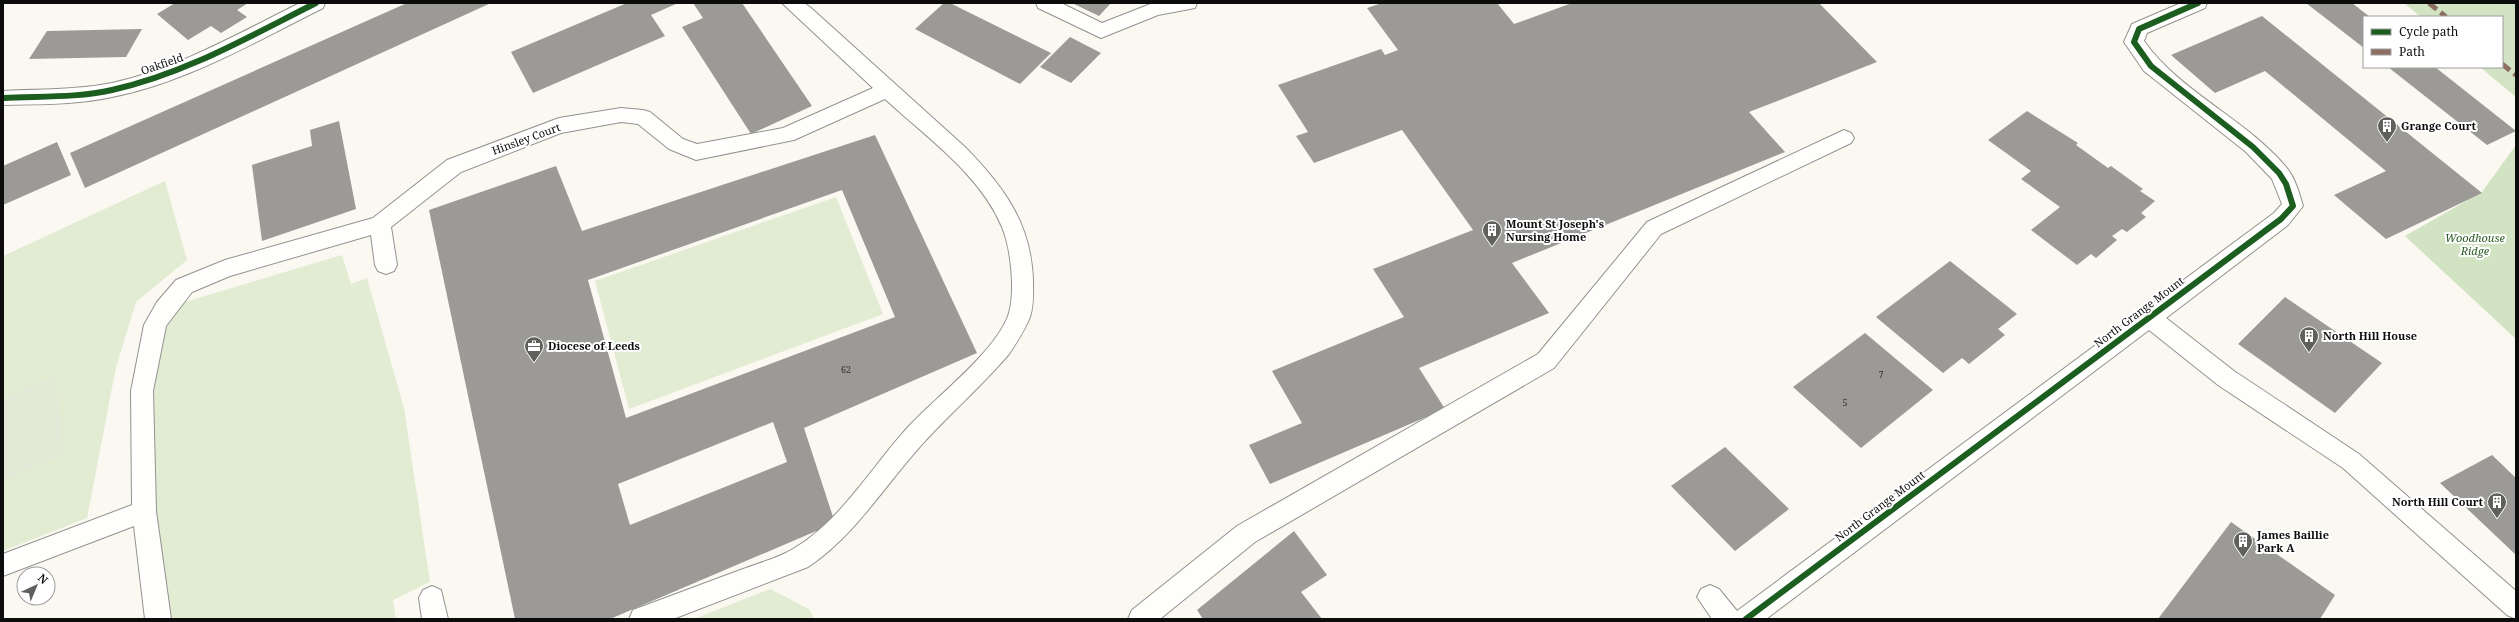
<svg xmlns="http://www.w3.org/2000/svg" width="2519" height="622" font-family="'Noto Serif',serif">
<rect width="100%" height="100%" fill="#faf8f0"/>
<g fill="#e1ecd3">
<path d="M165 181 187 260 136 302 116 367 87 518 3 551V256Z"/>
<path d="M836 197 883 314 629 409 595 281Z"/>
<path d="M342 255 351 284 367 278 404 408 430 582 393 600 396 619H158L142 391 165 308Z"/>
<path d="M770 589 809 609 814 619H694Z"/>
</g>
<g fill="#d1e3c2">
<path d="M2404 3H2516V97L2480 67H2502V17H2421Z"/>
<path d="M2516 145V339L2405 236 2482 192Z"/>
</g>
<path fill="#e3e9d6" d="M56 376 63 454 3 480V399Z"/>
<g fill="#9c9a96" fill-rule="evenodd">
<path d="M175 3H248L237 10 247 17 221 33 211 26 188 40 157 14Z"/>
<path d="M407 3H491L85 188 70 153Z"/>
<path d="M627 3H678L651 15 665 36 533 93 511 52Z"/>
<path d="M693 3H742L812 106 751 134 682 27 703 18Z"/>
<path d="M944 3H950L1051 53 1020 84 915 29Z"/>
<path d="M1072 3H1111L1099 16Z"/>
<path d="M1382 3H1497L1514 24 1572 3H1819L1877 62 1749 112 1785 152 1512 263 1549 313 1419 368 1445 409 1270 484 1249 445 1302 423 1272 371 1404 317 1373 269 1473 230 1402 130 1314 163 1296 136 1308 132 1278 85 1381 49 1385 55 1398 50 1367 8Z"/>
<path d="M2306 3H2352L2370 17H2364V48Z"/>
<path d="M2262 16 2482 193 2386 239 2334 195 2386 171 2265 71 2215 93 2171 55Z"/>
<path d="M142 29 126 57 29 59 47 31Z"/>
<path d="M1070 37 1101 53 1071 83 1040 67Z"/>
<path d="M2388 67H2435L2516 131 2487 145Z"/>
<path d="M2027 111 2078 143 2076 145 2108 168 2111 166 2143 189 2140 191 2155 201 2141 213 2146 217 2127 232 2122 229 2112 236 2117 240 2096 258 2091 254 2077 265 2031 230 2060 207 2021 179 2031 171 1988 140Z"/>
<path d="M339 121 356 209 262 241 252 165 312 146 310 130Z"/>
<path d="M875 135 977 353 804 428 835 523 610 619H515L429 210 556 166 582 231ZM842 190 895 317 626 418 588 280ZM773 422 787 462 630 525 618 484Z"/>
<path d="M57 142 71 175 3 205V166Z"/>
<path d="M1950 261 2017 314 1998 329 2005 335 1969 364 1962 358 1943 373 1876 317Z"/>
<path d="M2285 297 2382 363 2335 413 2238 344Z"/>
<path d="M1865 333 1933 390 1861 448 1793 387Z"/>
<path d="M1725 447 1789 509 1735 551 1671 486Z"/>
<path d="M2492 455 2516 478V555L2440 483Z"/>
<path d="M2231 522 2335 595 2320 619H2158Z"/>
<path d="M1294 531 1327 575 1301 592 1322 619H1203L1197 610Z"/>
</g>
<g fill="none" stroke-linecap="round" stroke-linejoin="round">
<defs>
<g id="minor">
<path d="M300 3H325L323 8C255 42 187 82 112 97 76 105 39 104 3 105V91C39 89 77 90 112 83 179 68 239 33 300 3Z"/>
<path d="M782 3H804L811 8 965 147C1004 187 1031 223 1033 280 1033 292 1034 305 1030 317 1025 330 1017 342 1009 354 980 388 946 417 917 450 881 491 853 537 808 567L673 619H629L633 610C670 596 706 583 743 569 759 563 778 558 793 549 841 521 872 466 909 426 937 396 994 353 1008 316 1016 294 1011 248 1002 227 980 174 926 137 885 99L794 140 696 160 669 149 638 124 621 122 561 133 461 172 391 227 397 265 394 271 386 274 378 271 375 265 371 235 230 276 192 292 166 326 153 391 156 511 171 619H145L134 526 3 576V554L132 505 131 391 144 325 157 302 176 280 225 260 373 218 447 160 559 118 621 108 643 110 650 112 683 139 697 144 783 128 873 88Z"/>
<path d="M1036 3H1061L1102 23 1153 3H1197L1195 8 1158 15 1101 38 1038 8Z"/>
<path d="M2181 3H2207L2205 8 2147 33 2144 41C2181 93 2245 118 2286 167 2295 178 2299 192 2303 206L2288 225 2166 318 2234 371 2359 454 2516 591V619L2507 615 2343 468 2218 385 2149 330 1766 619H1712L1697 597 1701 589 1710 585 1719 589 1737 611 2274 213 2282 204 2272 179 2246 152 2144 71 2124 42 2132 24Z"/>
<path d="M1844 130 1851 133 1854 138 1851 143 1661 234 1554 368 1255 542 1160 619H1128L1132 610 1237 526 1538 354 1647 222Z"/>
<path d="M432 586 441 590 448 619H422L419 598 423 590Z"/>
</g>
</defs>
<use href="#minor" stroke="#93928f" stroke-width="2"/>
<use href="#minor" fill="#fefefd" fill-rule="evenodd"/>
<g stroke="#8d6e63" stroke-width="5" stroke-dasharray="10 5" stroke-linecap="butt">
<path d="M2429 3 2446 17"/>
<path d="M2502 64 2516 75"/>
</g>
<defs>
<g id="cycleway">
<path d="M3 98C39 96 77 98 112 90 185 74 250 36 316 3"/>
<path d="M1746 619 2281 219 2293 206 2286 184 2279 173 2253 147 2151 66 2134 42 2139 29 2198 3"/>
</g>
</defs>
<use href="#cycleway" stroke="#fff" stroke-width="8"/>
<use href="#cycleway" stroke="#1b5e20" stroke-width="6"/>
</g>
<defs>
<symbol id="building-pin" viewBox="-11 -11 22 30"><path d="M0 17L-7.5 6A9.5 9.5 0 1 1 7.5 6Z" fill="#5f5f5c" stroke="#fff"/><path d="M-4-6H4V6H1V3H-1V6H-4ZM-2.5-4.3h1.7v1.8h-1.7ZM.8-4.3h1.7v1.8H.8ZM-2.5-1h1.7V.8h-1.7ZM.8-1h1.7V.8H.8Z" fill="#fff"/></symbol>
<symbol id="office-pin" viewBox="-11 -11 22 30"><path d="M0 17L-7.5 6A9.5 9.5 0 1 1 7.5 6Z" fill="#5f5f5c" stroke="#fff"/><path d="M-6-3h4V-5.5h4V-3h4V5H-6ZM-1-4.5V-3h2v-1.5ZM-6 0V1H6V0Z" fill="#fff"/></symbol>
</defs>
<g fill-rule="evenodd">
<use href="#building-pin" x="2376" y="115" width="22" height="30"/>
<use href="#building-pin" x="1481" y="219" width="22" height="30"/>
<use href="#building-pin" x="2298" y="325" width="22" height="30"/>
<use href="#office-pin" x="523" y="335" width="22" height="30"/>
<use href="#building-pin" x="2486" y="491" width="22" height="30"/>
<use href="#building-pin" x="2232" y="530" width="22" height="30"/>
</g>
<g text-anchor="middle" stroke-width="4" stroke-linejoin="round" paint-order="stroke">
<g font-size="9" fill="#30302e">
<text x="846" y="373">62</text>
<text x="1881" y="378">7</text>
<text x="1845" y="406">5</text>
</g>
<g font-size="11" fill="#0c0c0c" stroke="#fff">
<text transform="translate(162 64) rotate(-19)" y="4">Oakfield</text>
<text transform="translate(526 139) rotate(-20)" y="4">Hinsley Court</text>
<text transform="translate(2139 312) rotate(-37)" y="4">North Grange Mount</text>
<text transform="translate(1880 506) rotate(-37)" y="4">North Grange Mount</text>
</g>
<g font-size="11" font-weight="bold" fill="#0c0c0c" stroke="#fff" text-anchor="start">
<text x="2401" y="130">Grange Court</text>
<text x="1506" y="228">Mount St Joseph's<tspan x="1506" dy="13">Nursing Home</tspan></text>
<text x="2323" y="340">North Hill House</text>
<text x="548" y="350">Diocese of Leeds</text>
<text x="2483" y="506" text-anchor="end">North Hill Court</text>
<text x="2257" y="539">James Baillie<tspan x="2257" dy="13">Park A</tspan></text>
</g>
<g font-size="11" font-style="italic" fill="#2b5b24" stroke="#fff">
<text x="2475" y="242">Woodhouse<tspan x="2475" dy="13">Ridge</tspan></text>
</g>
</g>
<rect width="2519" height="622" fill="none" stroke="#0c0c0c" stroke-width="8"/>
<rect x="2363" y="16" width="140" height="52" fill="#ffffff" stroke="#9e9e9e"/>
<rect x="2371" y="29" width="20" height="6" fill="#1b5e20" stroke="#9e9e9e"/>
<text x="2399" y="36" font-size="12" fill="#0c0c0c">Cycle path</text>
<rect x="2371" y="49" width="20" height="6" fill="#8d6e63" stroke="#9e9e9e"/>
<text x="2399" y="56" font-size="12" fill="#0c0c0c">Path</text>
<g transform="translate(36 586) rotate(44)"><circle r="19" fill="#ffffff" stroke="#9e9e9e"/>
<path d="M0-3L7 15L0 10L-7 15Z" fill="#5f5f5c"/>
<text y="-6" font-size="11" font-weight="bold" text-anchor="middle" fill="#0c0c0c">N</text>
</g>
</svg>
